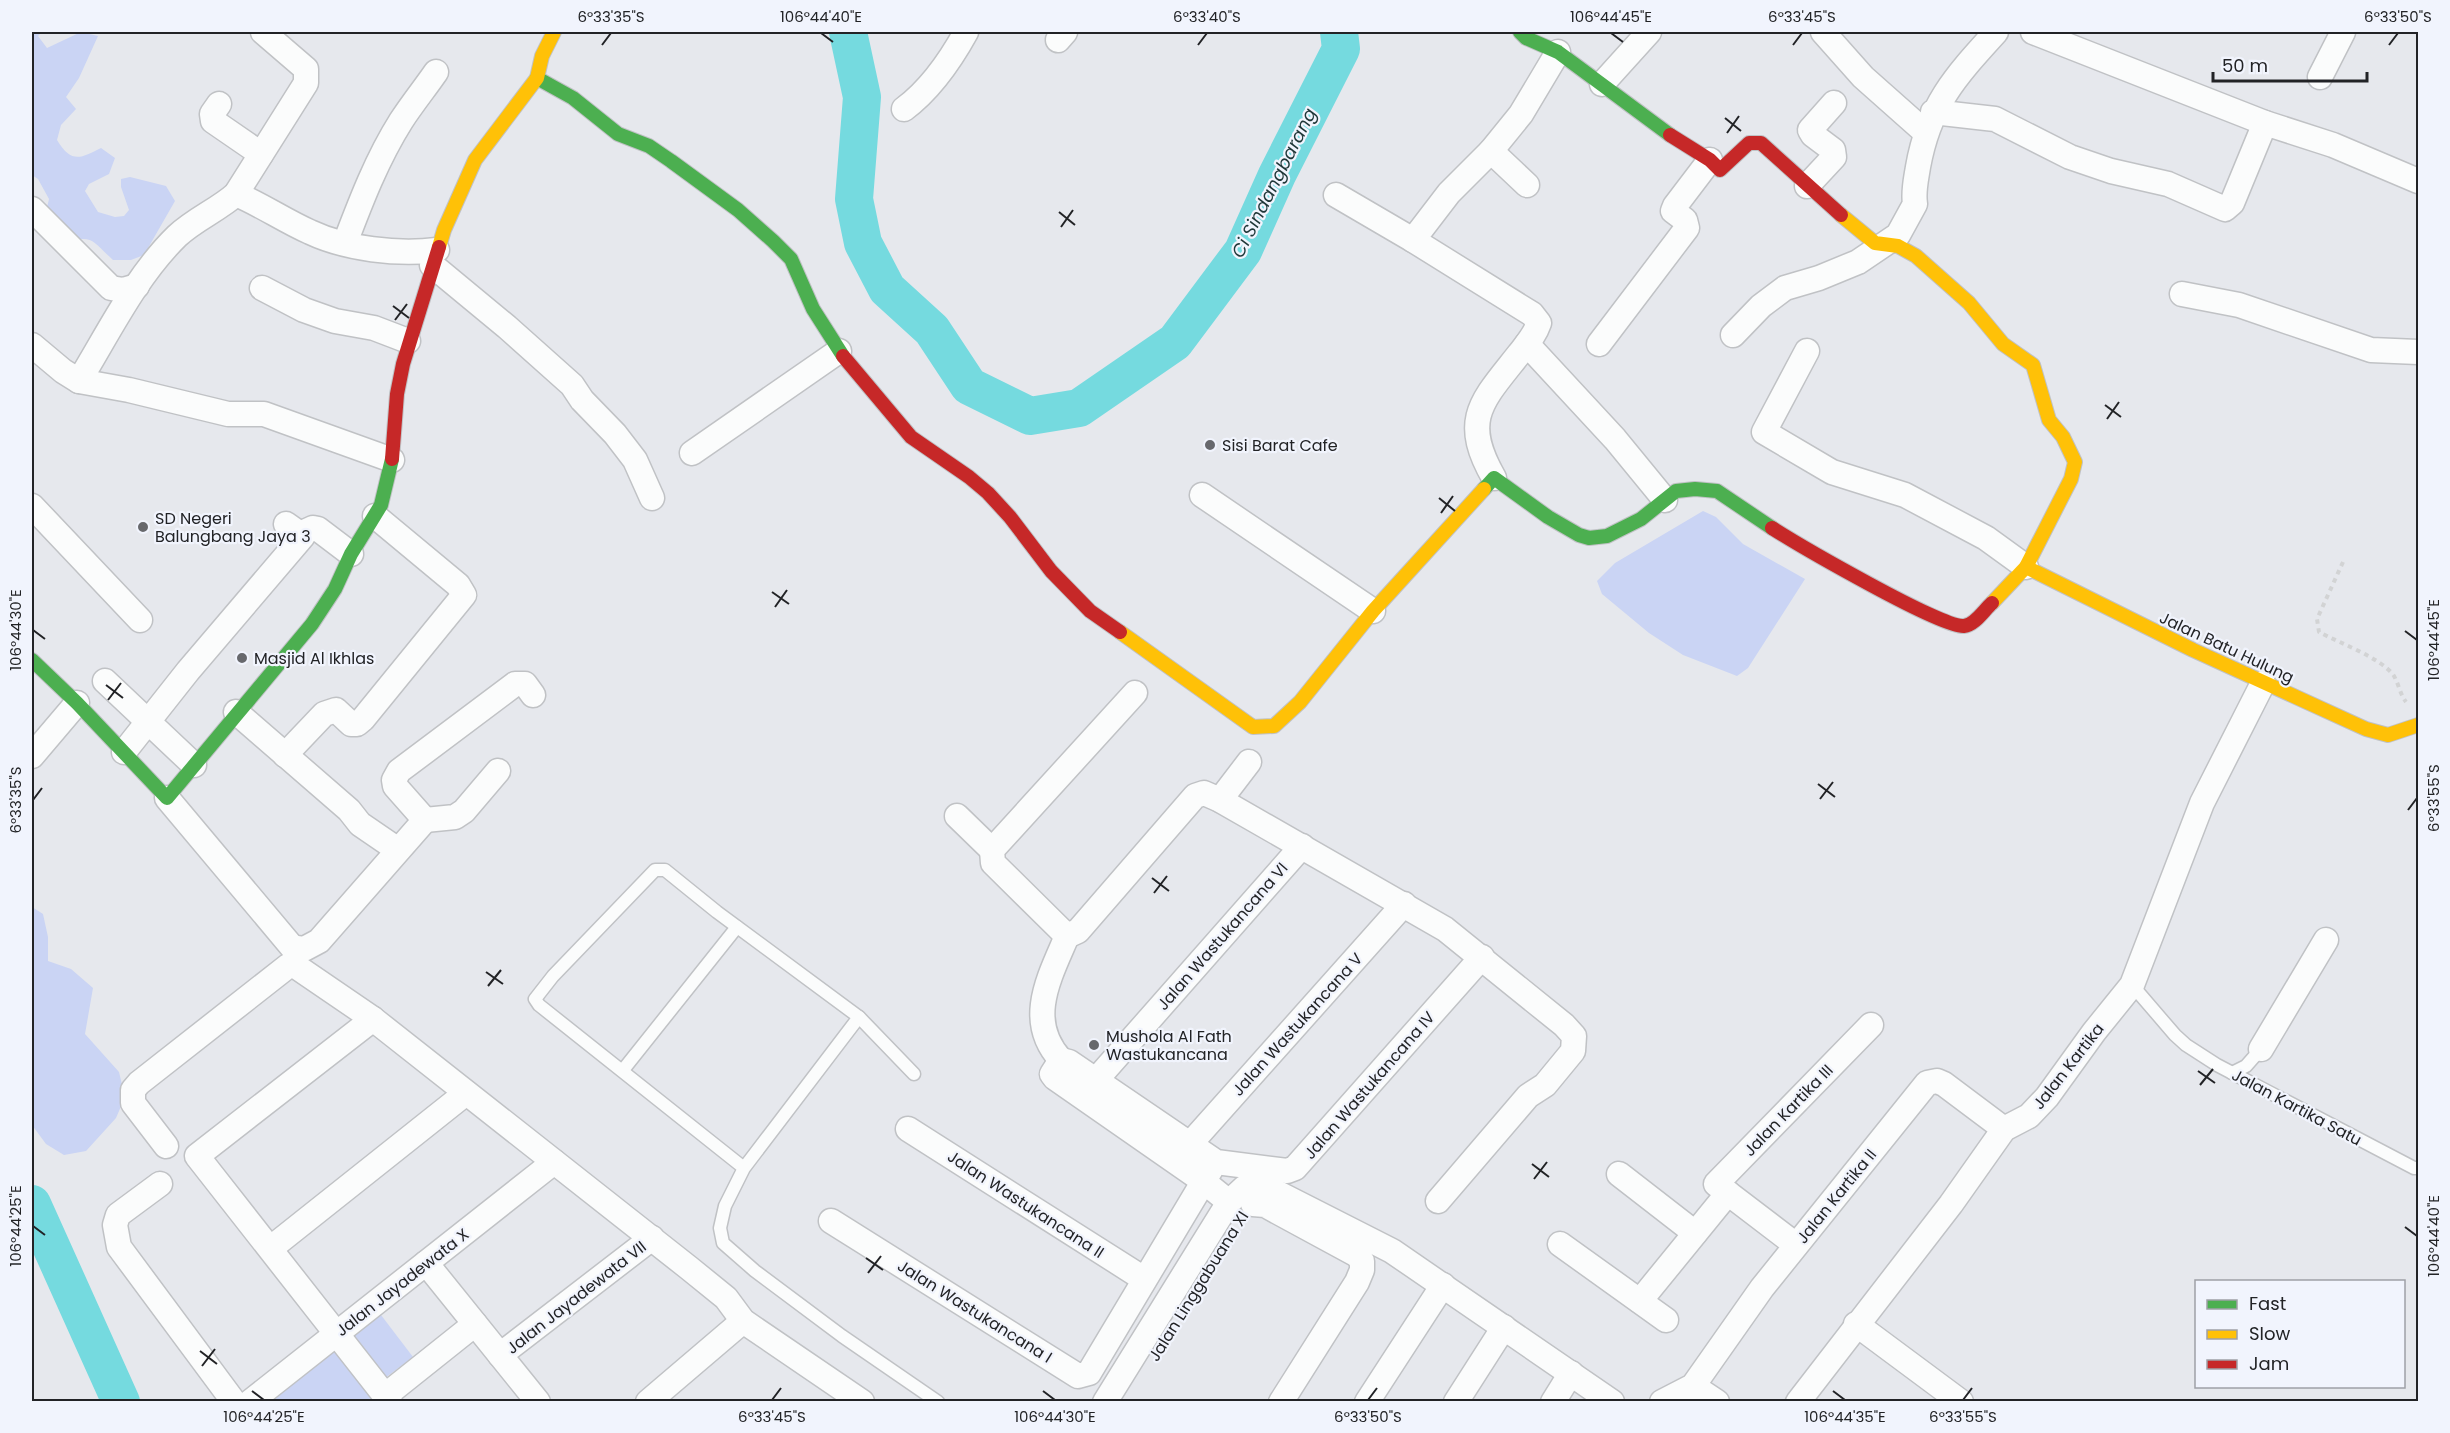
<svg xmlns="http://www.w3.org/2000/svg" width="2450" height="1433" font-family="Poppins,sans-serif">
<rect width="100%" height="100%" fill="#e6e8ed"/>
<g fill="#cad4f4">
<path d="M32 32H42L38 36 47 48 81 32 98 36 79 78 66 97 76 109 61 125 57 140C71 163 80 159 101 148L115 158 109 174 89 184 85 191 98 212 115 217 124 216 129 210 121 187V179L130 177 166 186 175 201 144 255 131 260H113C90 239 93 234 61 244L43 224 49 199 38 179 32 175Z"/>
<path d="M1703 511 1716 517 1743 544 1805 579 1748 668 1737 676 1683 655 1649 633 1602 594 1597 581 1615 563Z"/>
<path d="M32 907 43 914 48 937V961L71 969 93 988 85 1034 119 1072 125 1097 116 1118 86 1151 64 1155 46 1144 32 1125Z"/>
<path d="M381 1315 413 1357 385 1378 353 1336Z"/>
<path d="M341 1331 396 1402H234Z"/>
</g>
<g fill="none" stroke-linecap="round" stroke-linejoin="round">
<g stroke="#75dadf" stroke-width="38">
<path d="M848 32 862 97 854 199 863 243 887 289 932 330 969 386 1030 416 1079 408 1175 342 1243 251 1277 175 1341 49 1339 32"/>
<path d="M32 1204 121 1402"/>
</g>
<defs>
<g id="lane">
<path d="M2132 985 2175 1035 2186 1045 2217 1065 2414 1168H2418"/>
<path d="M859 1017 914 1074"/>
<path d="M623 1070 737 927"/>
<path d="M2232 1073 2246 1066 2261 1049"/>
<path d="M744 1168 539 1005 535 999 553 976 655 870H665L717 912 859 1017 744 1168 725 1206 720 1228 723 1243 755 1271 842 1336 938 1402"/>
</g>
<g id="street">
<path d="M1823 32 1863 77 1925 132"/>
<path d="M2033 32 2265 123 2333 145 2418 181"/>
<path d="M1058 40 1065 32"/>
<path d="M2320 77 2343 32"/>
<path d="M1602 84 1649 32"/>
<path d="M219 104 212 114 213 121 261 154"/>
<path d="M904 109C931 89 950 61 966 32"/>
<path d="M1933 112 1995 119 2070 157 2111 171 2168 184 2225 209 2232 203 2265 123"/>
<path d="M1491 151 1527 185"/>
<path d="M1807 186 1834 157 1833 150 1813 135 1810 130 1834 103"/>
<path d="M236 194C262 205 285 221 310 232 346 249 398 255 437 250"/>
<path d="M1336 195 1413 240"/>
<path d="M32 209 111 288 123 290 137 286"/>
<path d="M345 243C361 201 377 159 401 121 412 104 425 88 436 72"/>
<path d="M432 265 507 327 572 385 582 400 615 434 635 460 652 498"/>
<path d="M262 288 304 310 335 321 374 328 408 341"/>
<path d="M2182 294 2239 305 2371 350 2418 352"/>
<path d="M1733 335 1761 306 1785 288 1819 278 1858 262 1898 235 1915 204C1913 191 1916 180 1918 167 1929 105 1955 77 1996 32"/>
<path d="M1527 344 1615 439 1665 500"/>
<path d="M1599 344 1687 228 1685 220 1673 211 1675 206 1710 160"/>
<path d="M32 345 63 371 79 381 129 390 228 414H264L392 460"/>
<path d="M1807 351 1764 432 1832 472 1905 495 1986 538 2026 567"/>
<path d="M79 381C109 332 136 276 177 236 195 219 218 210 236 194L306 83V69L263 32"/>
<path d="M692 453 839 351"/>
<path d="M1494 478C1460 419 1482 401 1519 354 1527 344 1535 335 1539 323L1532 314 1413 240 1449 193 1491 151 1521 114 1558 52"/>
<path d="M1202 495 1373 611"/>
<path d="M32 506 140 620"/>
<path d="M300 534 313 528 318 529 351 554"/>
<path d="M105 681 194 765"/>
<path d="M236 712 349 810 360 824 398 850"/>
<path d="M124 752 188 671 303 536 286 524"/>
<path d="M285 755 324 714 336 710 351 724H357L363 719 464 595 458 585 375 516"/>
<path d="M32 756 77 703"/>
<path d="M167 798 292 947 304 949 319 941 425 820 395 786 394 780 399 771 515 684H525L533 695"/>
<path d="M1220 800 1249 762"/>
<path d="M957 816 992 850"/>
<path d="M425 820 455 817 464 811 498 771"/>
<path d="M1067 936 1078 931 1195 796 1204 793 1220 800 1445 929 1564 1025 1574 1036 1573 1051 1545 1085 1528 1096 1438 1201"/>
<path d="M1067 936 993 863 992 850 1135 693"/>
<path d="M373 1019 197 1156 390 1402"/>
<path d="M2261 1049 2326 940"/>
<path d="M1061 1060C1025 1021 1049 978 1067 936"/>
<path d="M1096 1080 1302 846"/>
<path d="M908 1129 1144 1279"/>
<path d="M1190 1144 1404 904"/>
<path d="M166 1146 133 1103V1090L139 1083 288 966 294 965 373 1019 689 1268 726 1298 743 1321 862 1402"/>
<path d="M1619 1174 1695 1233"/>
<path d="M160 1184 118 1215 115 1225 119 1247 234 1402"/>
<path d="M1229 1202 1203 1181 1055 1078 1052 1074 1061 1060 1069 1062 1216 1162 1287 1171 1295 1168 1482 957"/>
<path d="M1253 1204 1265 1205 1357 1255 1362 1261V1270L1357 1282 1281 1402"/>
<path d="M831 1221 1078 1376 1089 1373 1211 1169"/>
<path d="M1560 1244 1666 1320"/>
<path d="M1796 1245 1716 1184 1871 1025"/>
<path d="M271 1248 466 1093"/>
<path d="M426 1263 538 1402"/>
<path d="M1640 1301 1728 1193"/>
<path d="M1856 1324 1961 1402"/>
<path d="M500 1355 652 1238"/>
<path d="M1693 1386 1717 1402"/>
<path d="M386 1395 475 1324"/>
<path d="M250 1402 554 1162"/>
<path d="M648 1402 743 1321"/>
<path d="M1105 1402 1229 1202 1244 1188 1270 1189 1392 1251 1612 1402"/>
<path d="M1367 1402 1443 1285"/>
<path d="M1456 1402 1504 1327"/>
<path d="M1553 1402 1571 1373"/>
<path d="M1662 1402 1693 1386 1762 1288 1927 1083 1937 1081 1944 1084 2004 1129"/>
<path d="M1798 1402 1951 1204 2004 1129 2029 1116 2047 1097 2094 1032 2132 985 2202 803 2263 683"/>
</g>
<g id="fast">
<path d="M1520 32 1526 38 1558 52 1670 135"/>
<path d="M537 78 573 98 618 134 649 146 671 161 738 210 773 241 791 259 813 309 843 356"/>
<path d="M1484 489 1494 478 1548 517 1579 535 1589 538 1607 536 1641 519 1676 491 1695 489 1717 491 1772 528"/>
<path d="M32 660 77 703 167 798 312 624 335 589 351 554 381 505 392 459"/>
</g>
<g id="slow">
<path d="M1841 215 1875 243 1898 246 1916 256 1969 303 2003 344 2033 365 2049 420 2063 437 2075 462 2071 479 2026 567 1992 603"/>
<path d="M439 247 444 230 475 160 537 78 542 56 554 32"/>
<path d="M2026 567 2193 650 2366 729 2388 735 2418 725"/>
<path d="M1120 632 1253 727 1274 726 1300 702 1373 611 1484 489"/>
</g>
<g id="jam">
<path d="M1670 135 1710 160 1720 170 1749 143H1761L1841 215"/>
<path d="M843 356 911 437 969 477 988 493 1010 517 1051 571 1090 611 1120 632"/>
<path d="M392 459 397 394 403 364 439 247"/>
<path d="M1772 528C1797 544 1943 629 1964 626 1975 625 1984 610 1992 603"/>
</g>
</defs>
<use href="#lane" stroke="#c0c2c5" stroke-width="15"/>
<use href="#street" stroke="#c0c2c5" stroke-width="27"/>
<use href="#fast" stroke="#c0c2c5" stroke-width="16"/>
<use href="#slow" stroke="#c0c2c5" stroke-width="16"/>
<use href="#jam" stroke="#c0c2c5" stroke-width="16"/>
<path stroke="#d2d3d4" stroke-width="4" stroke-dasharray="4.5 4.5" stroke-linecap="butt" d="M2343 562 2317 619 2319 632C2339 643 2382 658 2394 676 2399 685 2400 694 2406 702"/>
<use href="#lane" stroke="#fbfcfc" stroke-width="12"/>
<use href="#street" stroke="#fbfcfc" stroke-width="24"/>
<use href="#fast" stroke="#4caf50" stroke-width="14"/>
<use href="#slow" stroke="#ffc107" stroke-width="14"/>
<use href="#jam" stroke="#c62828" stroke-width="14"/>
</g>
<path fill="none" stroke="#222326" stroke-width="2" d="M821 33 833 42M1611 33 1623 42M602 45 611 33M1198 45 1207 33M1793 45 1802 33M2389 45 2398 33M1725 118 1741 131M1727 133 1739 116M1059 212 1075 225M1061 227 1073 210M393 306 409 318M395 320 407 304M2105 405 2121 417M2107 419 2119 402M1439 498 1455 511M1441 513 1453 496M772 592 789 604M775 607 787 590M33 630 45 639M2405 631 2417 640M106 685 123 698M108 700 121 683M1818 784 1835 797M1820 799 1833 782M33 800 42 788M2408 810 2417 798M1152 878 1169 891M1154 893 1167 876M486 972 503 984M488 986 501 970M2198 1071 2215 1083M2200 1085 2213 1069M1532 1164 1549 1177M1534 1179 1547 1162M33 1226 45 1235M2405 1227 2417 1236M866 1258 883 1270M868 1273 881 1256M200 1351 217 1364M202 1366 215 1349M252 1391 264 1400M1043 1391 1055 1400M1833 1391 1845 1400M772 1400 781 1388M1368 1400 1377 1388M1963 1400 1972 1388"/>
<g fill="#67686c" stroke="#f1f4fd" stroke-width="2">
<circle cx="1210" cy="445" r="6"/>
<circle cx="143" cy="527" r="6"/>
<circle cx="242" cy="658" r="6"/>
<circle cx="1094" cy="1045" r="6"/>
</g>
<g text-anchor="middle" stroke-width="4.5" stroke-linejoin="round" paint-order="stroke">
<g font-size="16" fill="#222326" stroke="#f1f4fd" text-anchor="start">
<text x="1222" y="451">Sisi Barat Cafe</text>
<text x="155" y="524">SD Negeri<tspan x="155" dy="18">Balungbang Jaya 3</tspan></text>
<text x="254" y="664">Masjid Al Ikhlas</text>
<text x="1106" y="1042">Mushola Al Fath<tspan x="1106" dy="18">Wastukancana</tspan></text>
</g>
<g font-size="16" fill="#222326" stroke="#f1f4fd">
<text transform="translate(2227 647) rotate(25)" y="6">Jalan Batu Hulung</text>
<text transform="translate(1222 936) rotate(-49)" y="6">Jalan Wastukancana VI</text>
<text transform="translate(1297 1024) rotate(-48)" y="6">Jalan Wastukancana V</text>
<text transform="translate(2068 1066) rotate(-52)" y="6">Jalan Kartika</text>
<text transform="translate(1369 1085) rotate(-49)" y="6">Jalan Wastukancana IV</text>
<text transform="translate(2297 1107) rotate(28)" y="6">Jalan Kartika Satu</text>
<text transform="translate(1788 1110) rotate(-46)" y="6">Jalan Kartika III</text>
<text transform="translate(1836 1196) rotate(-51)" y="6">Jalan Kartika II</text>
<text transform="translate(1026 1204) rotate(33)" y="6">Jalan Wastukancana II</text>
<text transform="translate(402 1282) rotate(-38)" y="6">Jalan Jayadewata X</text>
<text transform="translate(1198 1286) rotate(-58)" y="6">Jalan Linggabuana XI</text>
<text transform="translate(576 1297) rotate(-38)" y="6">Jalan Jayadewata VII</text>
<text transform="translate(975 1311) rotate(32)" y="6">Jalan Wastukancana I</text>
</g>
<g font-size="18" font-style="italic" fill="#1f3738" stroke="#f1f4fd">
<text transform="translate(1274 183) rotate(-63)" y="6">Ci Sindangbarang</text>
</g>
</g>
<rect width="2450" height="1433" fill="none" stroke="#f1f4fd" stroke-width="66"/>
<rect x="2195" y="1280" width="210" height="108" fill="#f1f4fd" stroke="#9ea0a7" stroke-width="1.5"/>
<rect x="2207" y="1300" width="30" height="9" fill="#4caf50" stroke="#9ea0a7" stroke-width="1.5"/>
<text x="2249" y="1310" font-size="18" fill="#222326">Fast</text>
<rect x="2207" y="1330" width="30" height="9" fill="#ffc107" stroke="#9ea0a7" stroke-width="1.5"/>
<text x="2249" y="1340" font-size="18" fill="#222326">Slow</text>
<rect x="2207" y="1360" width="30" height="9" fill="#c62828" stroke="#9ea0a7" stroke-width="1.5"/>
<text x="2249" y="1370" font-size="18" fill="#222326">Jam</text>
<path d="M2213 72v9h154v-9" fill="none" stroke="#222326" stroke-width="3"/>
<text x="2222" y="72" font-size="18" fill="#222326" stroke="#f1f4fd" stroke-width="4.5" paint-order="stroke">50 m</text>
<rect x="33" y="33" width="2384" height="1367" fill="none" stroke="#222326" stroke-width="2"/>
<g font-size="15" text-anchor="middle" fill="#222326">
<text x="611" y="22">6°33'35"S</text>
<text x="821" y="22">106°44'40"E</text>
<text x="1207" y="22">6°33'40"S</text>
<text x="1611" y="22">106°44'45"E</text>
<text x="1802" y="22">6°33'45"S</text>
<text x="2398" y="22">6°33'50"S</text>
<text transform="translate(16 630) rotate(-90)" y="5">106°44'30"E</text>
<text transform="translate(2434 640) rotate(-90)" y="5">106°44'45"E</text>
<text transform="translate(2434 798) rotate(-90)" y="5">6°33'55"S</text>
<text transform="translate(16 800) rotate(-90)" y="5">6°33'35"S</text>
<text transform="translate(16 1226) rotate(-90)" y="5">106°44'25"E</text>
<text transform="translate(2434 1236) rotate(-90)" y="5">106°44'40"E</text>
<text x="264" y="1422">106°44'25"E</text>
<text x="772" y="1422">6°33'45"S</text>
<text x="1055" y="1422">106°44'30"E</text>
<text x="1368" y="1422">6°33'50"S</text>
<text x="1845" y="1422">106°44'35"E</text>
<text x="1963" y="1422">6°33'55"S</text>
</g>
</svg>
